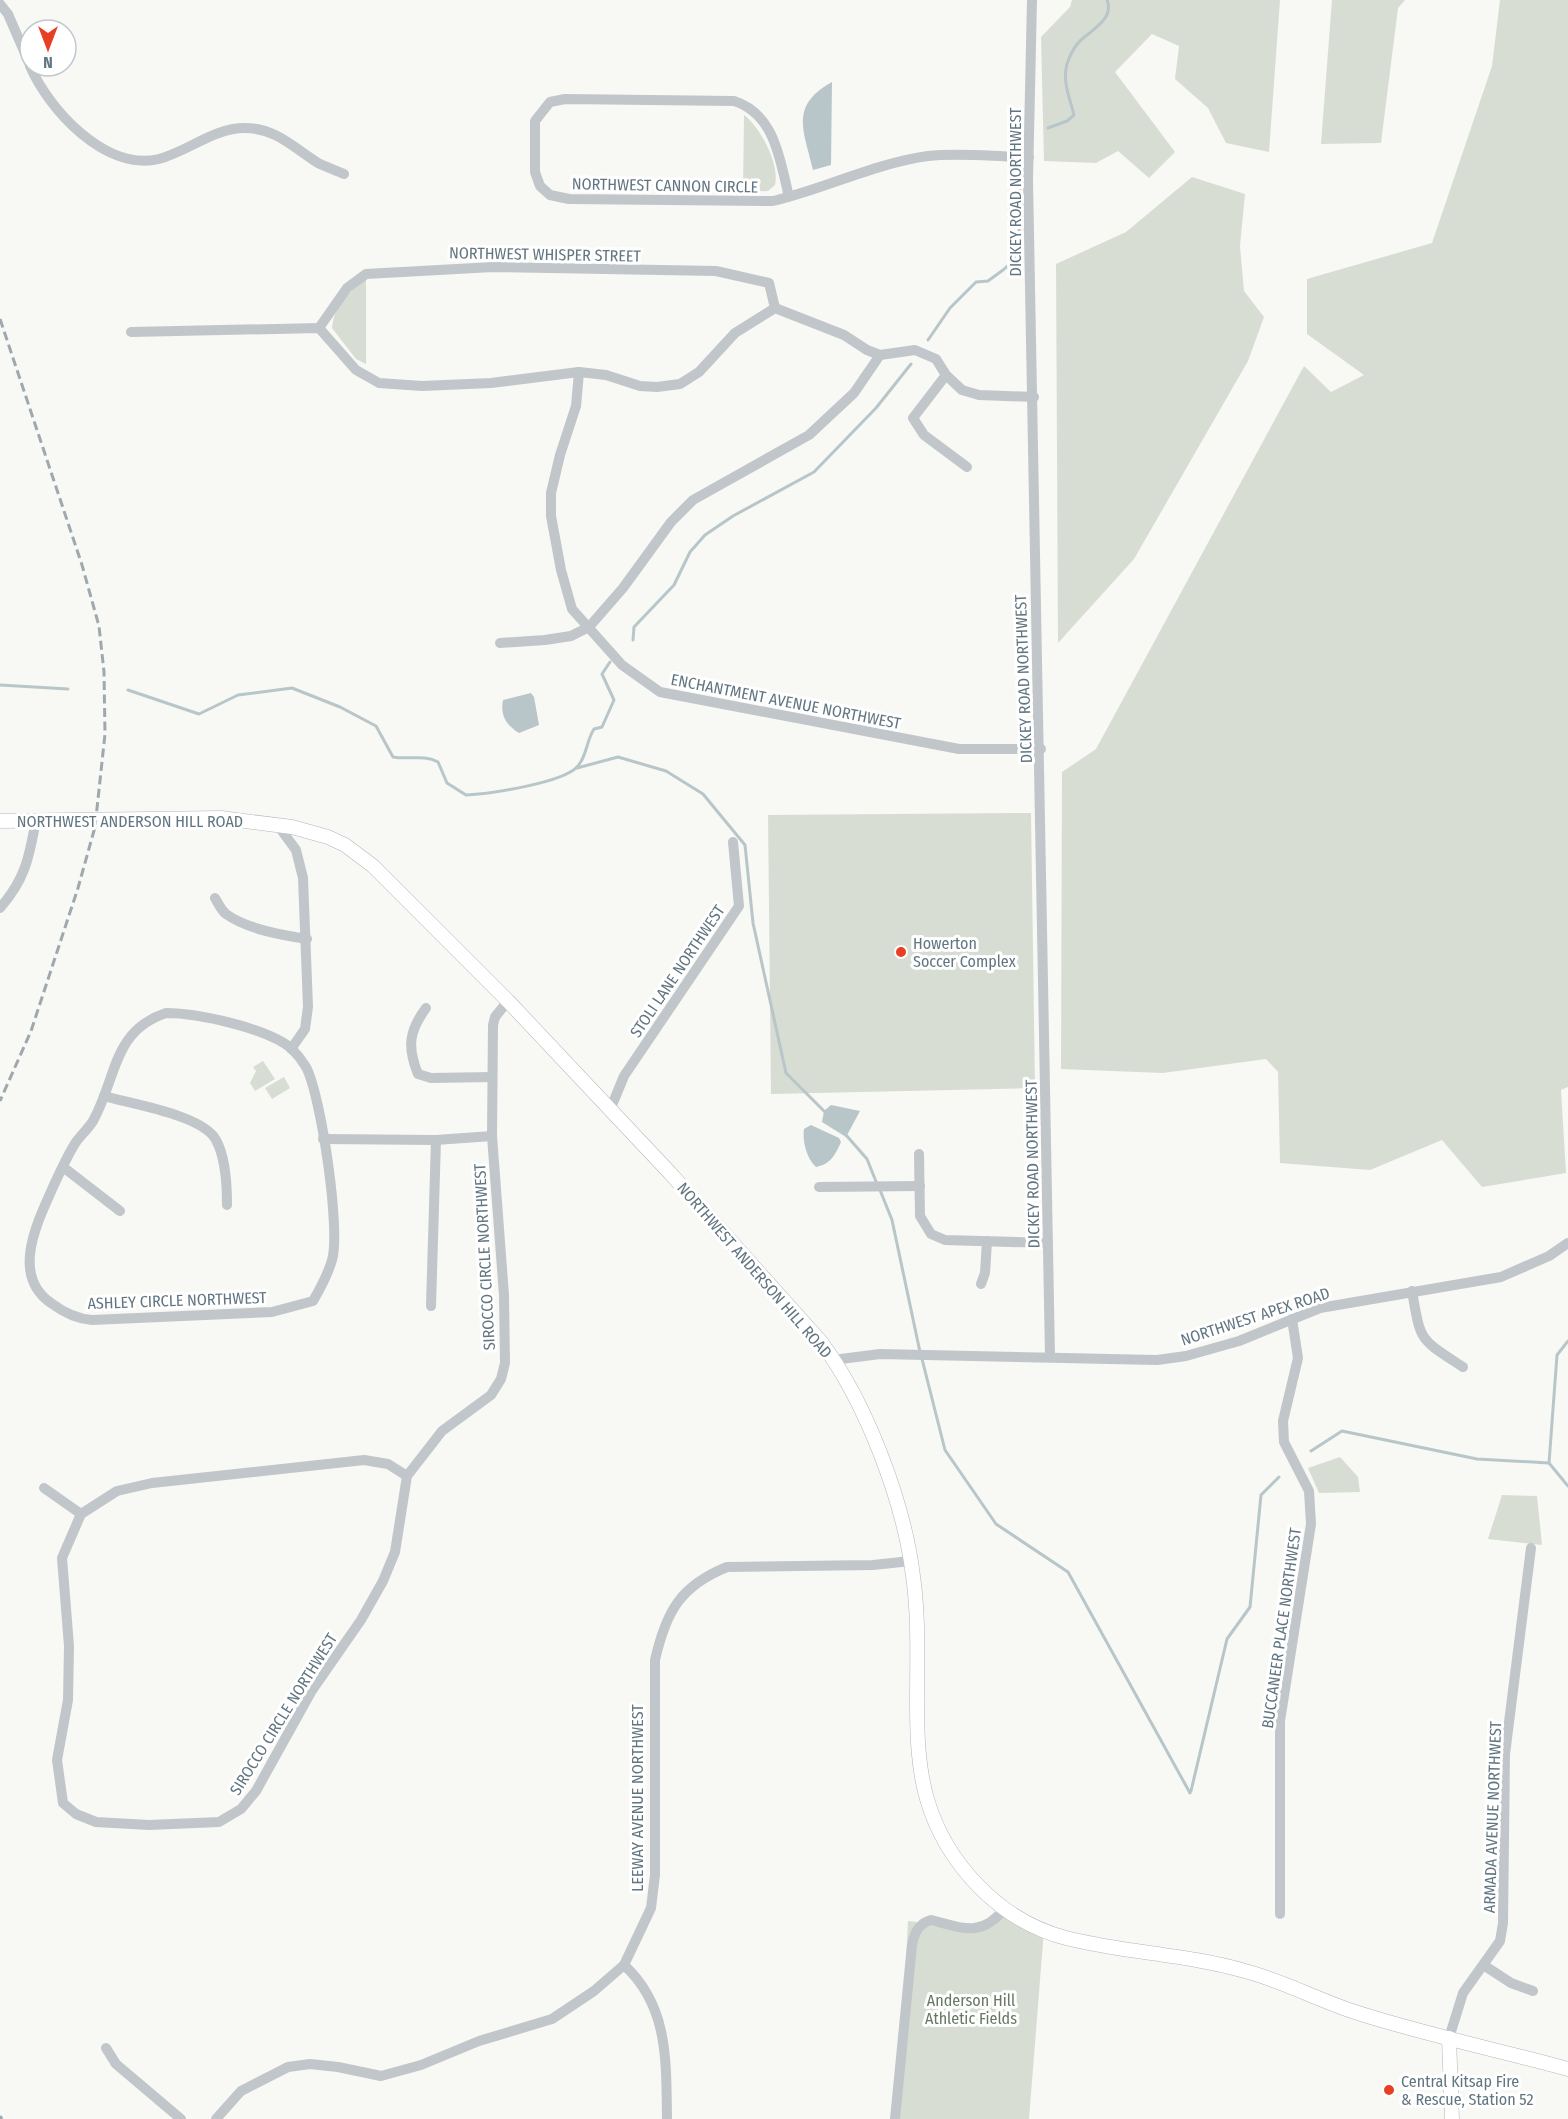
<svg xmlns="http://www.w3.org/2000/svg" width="1568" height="2119" font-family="'Fira Sans Condensed',sans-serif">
<rect width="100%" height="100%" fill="#f8f8f5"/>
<g fill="#d8ddd4">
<path d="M1072 0H1280L1269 152 1226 143 1208 108 1175 79 1179 46 1152 34 1115 72 1175 152 1149 178 1118 151 1096 163 1044 161 1041 37 1070 7Z"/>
<path d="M1332 0H1405L1398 8 1381 143 1321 144Z"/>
<path d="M1500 0H1568V1087L1561 1090 1566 1173 1482 1187 1442 1140 1370 1170 1280 1163 1278 1072 1266 1059 1163 1073 1061 1069 1062 772 1096 749 1304 366 1331 392 1364 375 1307 334V279L1432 243 1492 66Z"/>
<path d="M744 115C760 127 780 164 775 185L768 191 743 192Z"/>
<path d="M1192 177 1245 194 1240 246 1244 291 1264 317 1248 361 1134 559 1058 643 1056 264 1126 232Z"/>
<path d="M366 279V364L356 359 332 328C334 305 349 292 366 279Z"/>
<path d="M1031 813 1035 1088 771 1094 768 815Z"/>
<path d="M263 1061 275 1079 255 1091 250 1083 256 1071 253 1067Z"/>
<path d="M284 1077 290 1088 272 1099 265 1088Z"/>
<path d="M1340 1457 1358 1477 1360 1492 1319 1493 1308 1468Z"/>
<path d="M1502 1495 1537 1496 1542 1545 1488 1539Z"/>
<path d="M1005 1908 1044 1930 1029 2119H899L908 1921 976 1928Z"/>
</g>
<g fill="#b8c6c9">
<path d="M832 82 831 165 813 170C804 130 789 106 832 82Z"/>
<path d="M531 693 534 697 539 725 519 733C506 725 500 715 503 700Z"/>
<path d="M831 1105 860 1111 846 1137 822 1122 824 1111Z"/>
<path d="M811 1125 839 1138 841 1142C835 1155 831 1164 816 1167 807 1159 802 1141 804 1129Z"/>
</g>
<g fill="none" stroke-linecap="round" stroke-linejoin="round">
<g stroke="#b8c6c9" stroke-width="3">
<path d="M1048 128 1067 121 1074 115C1070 99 1062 81 1067 64 1069 58 1074 48 1078 43 1089 31 1115 20 1107 0"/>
<path d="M928 340 950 308 976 282 988 281 1003 270 1013 261 1019 248 1020 162"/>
<path d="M633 640 634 627 674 585 690 552 705 535 733 516 814 472 876 408 911 364"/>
<path d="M0 685 68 689"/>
<path d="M128 690 199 714 238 695 292 688 340 707 376 726 393 757C409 760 424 754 438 762L447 783 466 795C489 794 562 783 577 767 587 757 586 741 594 729L602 727 614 700 602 674 610 662"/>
<path d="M577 768 618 757 666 771 703 794 745 845 753 923 786 1073 825 1112"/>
<path d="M846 1135 867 1159 877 1184"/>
<path d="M880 1190 892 1220 920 1352"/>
<path d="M1568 1341 1557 1355 1549 1463 1568 1486"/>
<path d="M922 1359 945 1450 996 1524 1068 1572 1190 1793"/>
<path d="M1311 1451 1342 1431 1477 1459 1549 1463"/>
<path d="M1191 1791 1227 1639 1250 1607 1261 1495 1279 1477"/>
</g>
<defs>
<g id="major">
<path d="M0 821 221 818 292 827 328 837 345 845 373 866 508 1001 670 1173 821 1342C866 1402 904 1502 913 1576 919 1618 917 1661 917 1703 917 1734 918 1768 927 1799 946 1864 1000 1921 1066 1938 1125 1953 1186 1954 1245 1971 1283 1981 1320 2001 1358 2013 1427 2035 1498 2050 1568 2069"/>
<path d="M1449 2038 1452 2119"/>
</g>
</defs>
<use href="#major" stroke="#b2b8bc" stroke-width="15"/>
<g stroke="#c0c6c9" stroke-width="10">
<path d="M1032 0 1028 180 1050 1356"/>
<path d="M0 4 8 14 30 65"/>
<path d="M30 66C49 110 106 172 159 159 189 151 213 128 245 128 276 128 294 148 318 163 326 167 335 170 344 174"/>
<path d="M789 197C780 160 775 114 734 101L565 99 550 102 535 121V172L540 186 550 195 569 199 773 201C824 189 876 163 928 156 960 152 996 157 1029 157"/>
<path d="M319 328 347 288 366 274 493 267 716 271 769 283 775 308"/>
<path d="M131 332 319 328 356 370 379 383 422 386 491 383 579 372 606 375 640 386 657 387 680 384 699 372 735 333 775 308 844 335 867 350 880 355 915 350 936 359 946 375 962 390 979 395 1034 397"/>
<path d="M579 372 576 406 560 455 551 493V516L561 570 572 609 622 665 660 692 959 749H1041"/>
<path d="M946 375 913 418 924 435 967 467"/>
<path d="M500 643 545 640 571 636 589 627 623 588 671 522 693 500 809 435 854 393 880 355"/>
<path d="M277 824 296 850 303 878 308 1007 305 1029 291 1049"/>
<path d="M215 898C218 903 221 910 226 914 247 929 281 935 307 939"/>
<path d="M0 908C26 878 29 857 36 820"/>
<path d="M426 1008C409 1031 407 1047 418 1074L431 1078 492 1077"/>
<path d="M166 1013C197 1013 268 1028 292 1049 296 1053 303 1062 306 1067 321 1095 341 1231 332 1260 328 1274 320 1289 313 1301L272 1312 92 1320C78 1319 63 1312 51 1303 10 1275 38 1221 53 1187 60 1172 67 1156 76 1142 81 1135 88 1129 93 1121 117 1078 112 1031 166 1013Z"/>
<path d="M104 1096C131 1104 203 1115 216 1140 226 1158 227 1185 227 1205"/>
<path d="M610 1110 624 1076 739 906 733 842"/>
<path d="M323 1139 436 1140 492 1136"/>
<path d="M919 1154 920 1216 931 1234 945 1240 1048 1243"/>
<path d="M63 1167 120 1211"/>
<path d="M819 1187 920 1186"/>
<path d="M981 1284 985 1273 987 1241"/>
<path d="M1412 1291C1421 1343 1419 1338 1463 1367"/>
<path d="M431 1306 436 1140"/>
<path d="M833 1360 880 1354 1157 1360 1186 1356 1239 1341 1320 1308 1501 1277 1549 1256 1568 1243"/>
<path d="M407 1476 388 1464 364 1460 152 1483 117 1491 81 1514 62 1558 69 1646 68 1700 57 1760 63 1803 76 1814 96 1822 149 1825 219 1822 241 1809 256 1791 311 1692 361 1620 383 1581 395 1552 407 1476 442 1431 491 1395 501 1379 505 1363 504 1295 492 1136 493 1025 495 1017 508 1001"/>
<path d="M44 1488 81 1514"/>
<path d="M1280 1914V1721L1311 1524 1309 1491 1284 1442 1283 1421 1298 1358 1292 1319"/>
<path d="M624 1965C669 2006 666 2062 667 2119"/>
<path d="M1485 1966 1511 1983 1533 1991"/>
<path d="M1449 2038 1463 1993 1500 1941 1503 1923 1505 1754 1531 1548"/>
<path d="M106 2048 116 2064 181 2119"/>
<path d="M216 2119 241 2091 288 2067 310 2064 338 2067 381 2076 421 2065 479 2041 552 2019 594 1991 624 1965 651 1908 655 1875V1660C666 1612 680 1586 727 1567L873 1565 911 1561"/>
<path d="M895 2119 912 1945C914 1934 919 1923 931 1920 962 1928 982 1938 1005 1908"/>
</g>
<use href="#major" stroke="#fff" stroke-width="14"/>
<g stroke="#9fa8ad" stroke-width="3" stroke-dasharray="9 4.5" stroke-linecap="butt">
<path d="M0 319 82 565 99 626 104 672 105 734 95 827 78 888 31 1031 0 1101"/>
<path d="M0 2116 2 2119"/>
</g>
</g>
<g fill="#e83f24" stroke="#fff" stroke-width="2">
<circle cx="901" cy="952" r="6"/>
<circle cx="1389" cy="2090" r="6"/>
</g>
<g text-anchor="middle" stroke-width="6" stroke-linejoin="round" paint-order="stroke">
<g font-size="16" fill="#627681" stroke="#fff">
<text transform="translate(665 185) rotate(1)" y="6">NORTHWEST CANNON CIRCLE</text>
<text transform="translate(1015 192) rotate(-90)" y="6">DICKEY ROAD NORTHWEST</text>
<text transform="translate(545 254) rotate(1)" y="6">NORTHWEST WHISPER STREET</text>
<text transform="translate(1023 679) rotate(-92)" y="6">DICKEY ROAD NORTHWEST</text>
<text transform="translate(786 701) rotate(11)" y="6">ENCHANTMENT AVENUE NORTHWEST</text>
<text x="130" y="827">NORTHWEST ANDERSON HILL ROAD</text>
<text transform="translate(677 971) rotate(-56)" y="6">STOLI LANE NORTHWEST</text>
<text transform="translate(1032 1164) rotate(-91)" y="6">DICKEY ROAD NORTHWEST</text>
<text transform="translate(484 1257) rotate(-93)" y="6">SIROCCO CIRCLE NORTHWEST</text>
<text transform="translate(755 1270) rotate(49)" y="6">NORTHWEST ANDERSON HILL ROAD</text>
<text transform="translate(177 1300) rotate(-2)" y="6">ASHLEY CIRCLE NORTHWEST</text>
<text transform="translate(1255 1316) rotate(-18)" y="6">NORTHWEST APEX ROAD</text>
<text transform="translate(1281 1628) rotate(-82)" y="6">BUCCANEER PLACE NORTHWEST</text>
<text transform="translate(283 1714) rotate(-58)" y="6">SIROCCO CIRCLE NORTHWEST</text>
<text transform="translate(637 1798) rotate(-90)" y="6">LEEWAY AVENUE NORTHWEST</text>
<text transform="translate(1492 1817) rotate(-88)" y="6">ARMADA AVENUE NORTHWEST</text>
</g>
<g font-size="16" fill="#627681" stroke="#fff" text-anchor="start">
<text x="913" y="949">Howerton<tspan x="913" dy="18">Soccer Complex</tspan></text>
<text x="1401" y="2087">Central Kitsap Fire<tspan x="1401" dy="18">&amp; Rescue, Station 52</tspan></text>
</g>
<g font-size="16" fill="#677961" stroke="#fff">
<text x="971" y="2006">Anderson Hill<tspan x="971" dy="18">Athletic Fields</tspan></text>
</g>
</g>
<g transform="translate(48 48) rotate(180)"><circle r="28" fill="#ffffff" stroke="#c0c8cd" stroke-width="1.5"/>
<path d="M0-4.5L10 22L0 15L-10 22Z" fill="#e83f24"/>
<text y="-9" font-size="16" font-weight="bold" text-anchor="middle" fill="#627681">N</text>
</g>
</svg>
